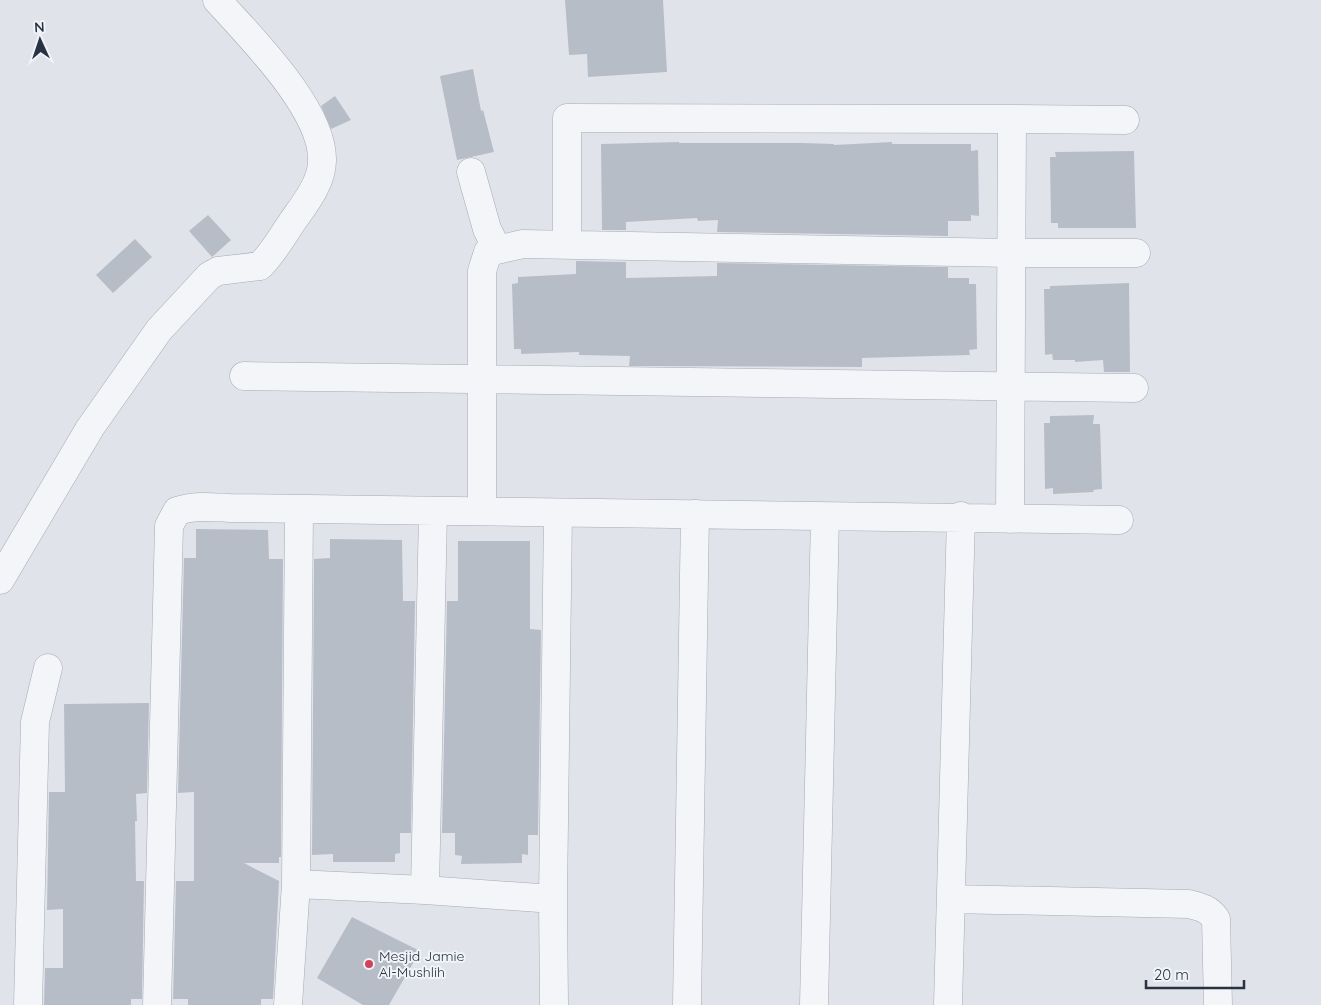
<svg xmlns="http://www.w3.org/2000/svg" width="1321" height="1005" viewBox="0 0 1321 1005" font-family="Quicksand,sans-serif">
<style>
.building{fill:#b7bdc7}
.lines{fill:none;stroke-linecap:round;stroke-linejoin:round}
.minor-casing{stroke:#a5abb4;stroke-width:29}
.minor{stroke:#f3f5f8;stroke-width:28}
.poi-dot{fill:#d24258;stroke:#f0f3f7;stroke-width:2}
.labels{text-anchor:middle;stroke-width:4;stroke-linejoin:round;paint-order:stroke}
.poi-label{font-size:14px;fill:#283242;stroke:#f0f3f7;text-anchor:start}
</style>
<rect width="100%" height="100%" fill="#e0e4ea"/>
<path class="building" d="M565 0H663L667 72 588 77 587 54 569 55Z
M473 69 481 111 483 110 494 152 457 160 440 76Z
M335 96 351 120 331 129 321 106Z
M679 142V143H803L834 144V145L892 142V144H971V151L978 150 979 216 971 215V221H948V236L717 232 718 220 698 221 697 218 626 222V230H602L601 144Z
M1134 151 1136 228H1058V223H1051L1050 157H1056L1055 152Z
M208 215 231 240 212 257 189 231Z
M135 239 152 257 113 293 96 275Z
M576 261 626 262V278L717 276V263L948 267V278H969V284H976L977 349 969 350 970 355 862 358V367L629 366 630 356 579 355V352L521 354V349H514L512 284 518 283V277L576 274Z
M1129 283 1130 372H1104L1103 360 1075 362V360H1053L1052 354 1045 355 1044 289H1050V286Z
M1094 415 1093 424H1100L1102 489 1093 490 1094 492 1053 494V488L1045 489 1044 423H1050V416Z
M196 529 268 530 269 559H283L281 857H279V863H244L279 881 273 999H261V1005H188V999H173L176 881H194V792L178 793 184 558H196Z
M330 539 402 540 403 601H415L411 833H400V853L395 854V862H333V854L312 855 314 559 330 558Z
M458 541H530V629L541 630 538 835H528V855L522 854V863L461 864 462 856 455 855V833H442L447 601H458Z
M149 703 147 793 136 794 137 821H135L136 881H144L142 999H131V1005H44L45 968H63V909L47 910 49 792H65L64 704Z
M352 917 420 951 389 1005H363L317 978Z"/>
<g class="lines">
<defs>
<path id="minor" d="M1012 119 1125 120
M471 172 487 229 495 245 488 252
M567 245V118L1012 119 1010 519
M244 376 1134 388
M482 511V271L488 252 523 244 1012 253H1136
M0 580 90 428 159 330 209 276 218 271 260 266C273 253 282 237 292 222 304 205 322 183 322 161 324 110 250 37 217 0
M296 884 425 890 553 899
M425 890 433 512
M951 899 1189 904C1201 907 1209 909 1216 919L1218 1005
M28 1005 35 722 48 668
M157 1005 169 526 177 511C195 505 211 507 230 508L1119 520
M288 1005 296 884 299 509
M554 1005 553 899 558 513
M687 1005 695 514
M814 1005 825 517
M948 1005 961 516"/>
</defs>
<use href="#minor" class="minor-casing"/>
<use href="#minor" class="minor"/>
</g>
<circle class="poi-dot" cx="369" cy="964" r="5"/>
<g class="labels">
<g class="poi-label">
<text x="379" y="961">Mesjid Jamie<tspan x="379" dy="16">Al-Mushlih</tspan></text>
</g>
</g>
<g transform="translate(40 40) rotate(357)" stroke="#f0f3f7" stroke-width="4" paint-order="stroke">
<path d="M0-4L9 19L0 12L-9 19Z" fill="#283242"/>
<text y="-8" font-size="14" font-weight="bold" text-anchor="middle" fill="#283242">N</text>
</g>
<path d="M1146 980v8h98v-8" fill="none" stroke="#283242" stroke-width="2.5"/>
<text x="1154" y="980" font-size="15" fill="#283242" stroke="#f0f3f7" stroke-width="4" paint-order="stroke">20 m</text>
</svg>
